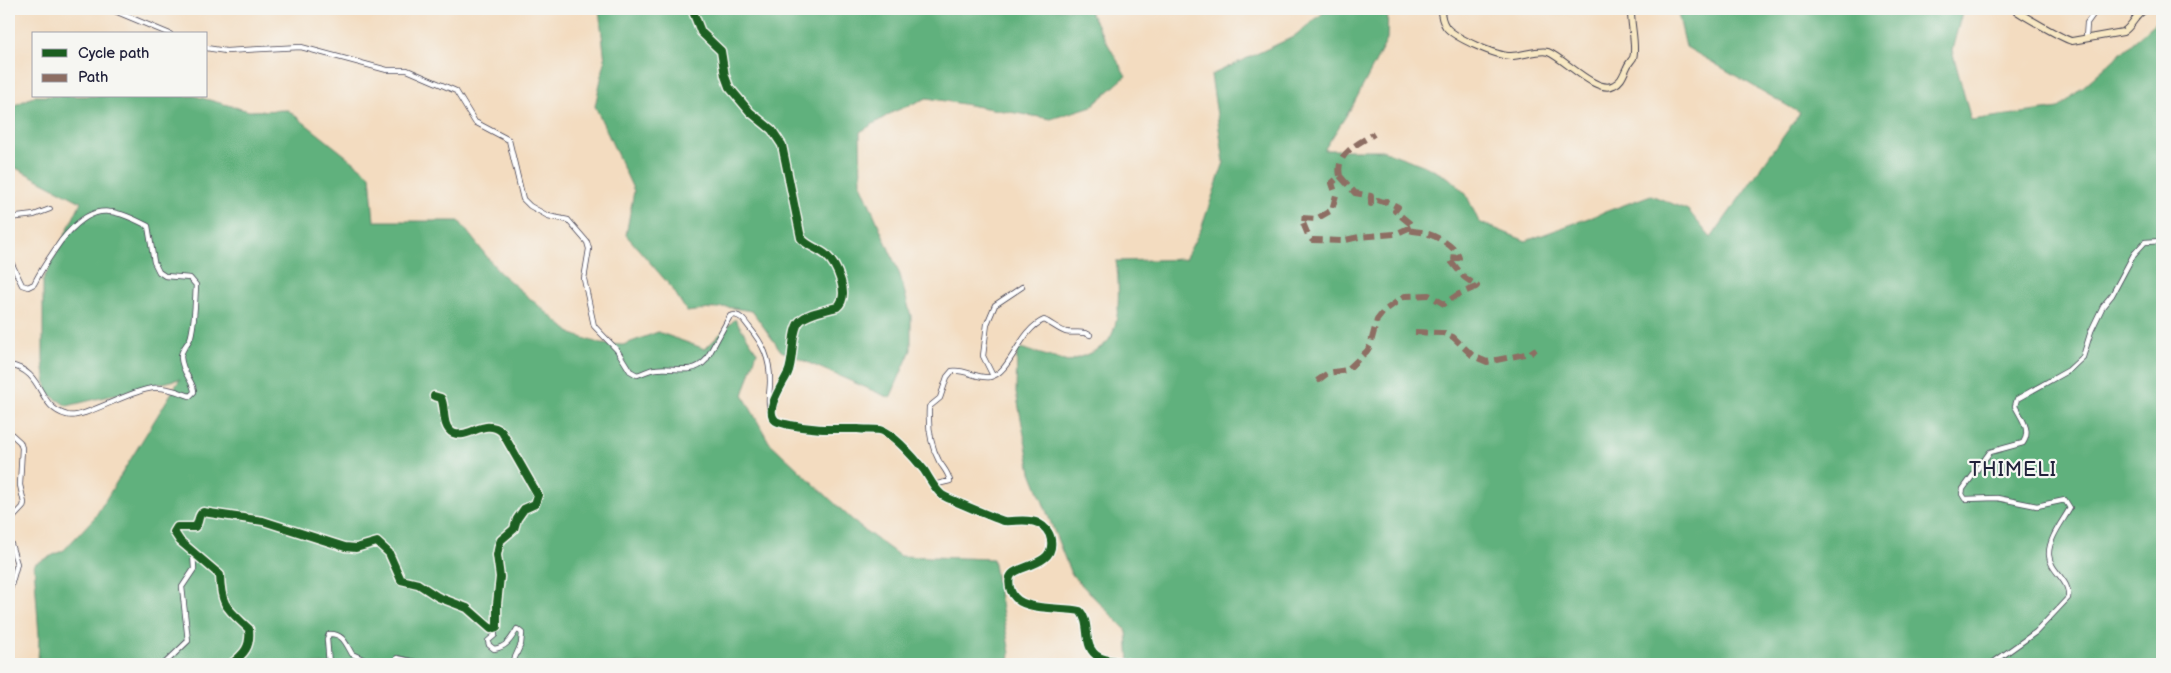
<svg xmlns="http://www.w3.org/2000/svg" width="2171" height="673" viewBox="0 0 2171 673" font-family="'Balsamiq Sans',sans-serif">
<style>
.forest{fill:#61b17d;stroke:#426a5c}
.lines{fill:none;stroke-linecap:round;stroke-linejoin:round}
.street-casing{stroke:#413e4f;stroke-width:6}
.secondary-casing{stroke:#413e4f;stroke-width:8}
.street{stroke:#fff;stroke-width:4.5}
.secondary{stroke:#f8e8c3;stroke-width:6}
.quiet{stroke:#8d6e63;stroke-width:6;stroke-dasharray:12 6;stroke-linecap:butt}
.cycleway-casing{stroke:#f6f6f2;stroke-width:11}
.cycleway{stroke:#1b5e20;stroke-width:8}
.labels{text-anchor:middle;stroke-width:4.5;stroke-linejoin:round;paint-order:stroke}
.quarter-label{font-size:20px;letter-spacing:1px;fill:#22223b;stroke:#f6f6f2}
</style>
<rect width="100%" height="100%" fill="#f6f6f2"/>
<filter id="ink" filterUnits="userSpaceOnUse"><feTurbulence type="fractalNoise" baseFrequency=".02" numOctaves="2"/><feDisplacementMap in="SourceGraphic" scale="10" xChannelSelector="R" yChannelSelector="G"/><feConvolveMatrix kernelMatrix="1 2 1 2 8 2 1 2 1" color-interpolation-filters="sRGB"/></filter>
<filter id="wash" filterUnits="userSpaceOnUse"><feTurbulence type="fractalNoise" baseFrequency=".0096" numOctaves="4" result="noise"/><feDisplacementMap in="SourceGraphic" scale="20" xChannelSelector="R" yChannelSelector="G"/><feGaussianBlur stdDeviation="1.12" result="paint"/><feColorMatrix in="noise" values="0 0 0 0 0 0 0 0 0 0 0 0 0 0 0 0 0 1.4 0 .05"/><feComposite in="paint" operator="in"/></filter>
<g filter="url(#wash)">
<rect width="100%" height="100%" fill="#f3dcc0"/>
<path class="forest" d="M599 9H1088L1126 76 1092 106 1051 119 927 98 893 112 860 132 861 184 900 275 911 316V350L890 398 781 351 752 311 726 307 687 312 672 288 626 235 634 191 595 106 605 61Z
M1328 9H1388L1387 40 1353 105 1324 150H1382L1423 165 1449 178 1466 194 1479 222 1526 241 1651 195 1688 210 1711 238 1800 113 1686 47 1677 9H1963L1952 50 1971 120 2059 108 2162 17V664H1129L1127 631 1071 574 1031 472 1016 392 1017 347 1068 362C1079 357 1097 352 1106 343 1122 328 1119 281 1116 261L1185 259 1201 229 1224 162 1211 75 1293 37Z
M35 96H195L249 111 288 110 370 175 374 221H459L499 272 572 334 601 344 623 345 658 332 705 349 735 319 757 352 743 395 769 442 860 527 900 556 993 559 1010 653 1009 664H38L39 636 34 564 64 550 95 517 180 379 67 406 47 393 43 361V280L81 202 12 166 15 105Z"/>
</g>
<g filter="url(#ink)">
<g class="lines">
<defs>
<path id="street" d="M110 9 170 34
M2086 38 2087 23 2097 9
M206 48 226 51 301 47 387 70H407L456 91 475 122 509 140 523 199 530 206 548 216 568 220 587 242 589 249 584 279 594 326 617 350 630 371 637 375C644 373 650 369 656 369 674 366 692 376 706 360L730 316 735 315C743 317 744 321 749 327 763 344 770 358 770 381 770 392 767 402 770 412
M9 218 34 215 50 209
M9 258 22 285 28 287 34 284C42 268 51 255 61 241 91 204 108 205 148 226L154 262 159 272 165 276 190 278 196 285C195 301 195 320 191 336 189 344 181 348 181 357 182 374 194 381 194 392L190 396C178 392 166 387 153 388 130 390 82 420 67 415 36 407 45 371 9 365
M993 376 983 356 987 324 995 305 1022 287
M9 432 20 442 22 448 20 485 24 503 23 507 9 522
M933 485 950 481C948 472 944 469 939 461 930 445 928 425 929 407L940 398 947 377 952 371C965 369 978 379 990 377 1011 373 1019 330 1044 320 1051 323 1059 330 1066 332 1074 334 1082 330 1090 335
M9 538 17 564 9 593
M494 629 495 635 488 641 489 645 494 649C507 647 511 639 517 629L522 633 521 644 512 664
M1099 657 1101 664
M164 664 188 641 182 587 194 569 193 552
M231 664C244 654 251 647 249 629 227 608 221 607 220 575L180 541 174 532 177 527H195C200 523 197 515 203 512L263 521 345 547 356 548 377 542 389 553 401 580 418 584 438 597 467 608 491 629 497 627V604L500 577 497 555 499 545 501 540 514 529 517 519 524 509 535 504 538 495 502 432C485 417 468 440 453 433 441 427 446 407 441 398L434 396
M329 664 327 639 329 634C343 633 346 644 352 654L373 664
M398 664 397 658 425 664
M1991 664 2036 632 2068 598C2071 580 2050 572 2049 555 2048 539 2063 521 2070 508L2065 500 2037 506 1997 498 1965 499 1962 494 1963 489 1990 452 2023 443C2032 430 2021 418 2015 406L2017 399 2069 370 2083 357 2091 331 2103 306 2112 295 2134 254 2145 242 2162 241"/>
<path id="secondary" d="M692 9 701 32 721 51 725 76 729 87 750 112 772 130 782 145 801 238C808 247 818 248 826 255 837 265 851 296 837 307 827 310 806 313 799 322 791 332 794 360 788 373 783 384 763 411 776 421 779 423 786 424 790 425 813 430 834 429 858 429 865 430 873 429 880 430 893 433 916 460 924 470 930 479 934 488 942 495 946 498 999 520 1004 521 1015 522 1027 518 1038 523 1044 526 1050 532 1051 540 1055 565 1021 565 1012 574 1008 578 1009 586 1011 591 1019 613 1061 606 1080 611 1092 624 1081 647 1099 657 1108 662 1120 660 1130 664
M1441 9C1441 15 1442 21 1446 27 1455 38 1496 56 1511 56 1521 56 1540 49 1548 52 1564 58 1597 95 1614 85 1622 81 1623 75 1627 67 1628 64 1631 61 1633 58 1637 47 1630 22 1631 9
M2014 9C2018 13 2067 41 2072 41L2123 32C2133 26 2135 14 2146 9"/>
</defs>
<use href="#street" class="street-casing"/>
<use href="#secondary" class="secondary-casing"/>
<use href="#street" class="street"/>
<use href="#secondary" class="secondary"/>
<path class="quiet" d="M1340 176 1355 193 1371 196V204L1378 200 1383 202 1387 201 1398 207 1395 211 1413 226 1395 234 1359 237 1341 241 1312 240 1308 235 1301 218 1316 219 1332 210 1336 195 1332 183 1340 176C1335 153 1358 144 1374 134
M1415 332 1443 333 1453 337 1473 356 1487 362 1530 353 1536 349
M1317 381 1328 373 1347 370 1367 351 1370 346 1377 320 1384 311 1405 296 1429 295 1444 304 1457 295 1476 287 1477 286 1464 277 1450 260V257L1459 258C1456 246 1434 234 1421 232 1415 231 1412 232 1406 228"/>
<defs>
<path id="cycleway" d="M692 9 701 32 721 51 725 76 729 87 750 112 772 130 782 145 801 238C808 247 818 248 826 255 837 265 851 296 837 307 827 310 806 313 799 322 791 332 794 360 788 373 783 384 763 411 776 421 779 423 786 424 790 425 813 430 834 429 858 429 865 430 873 429 880 430 893 433 916 460 924 470 930 479 934 488 942 495 946 498 999 520 1004 521 1015 522 1027 518 1038 523 1044 526 1050 532 1051 540 1055 565 1021 565 1012 574 1008 578 1009 586 1011 591 1019 613 1061 606 1080 611 1092 624 1081 647 1099 657 1108 662 1120 660 1130 664
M231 664C244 654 251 647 249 629 227 608 221 607 220 575L180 541 174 532 177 527H195C200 523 197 515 203 512L263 521 345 547 356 548 377 542 389 553 401 580 418 584 438 597 467 608 491 629 497 627V604L500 577 497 555 499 545 501 540 514 529 517 519 524 509 535 504 538 495 502 432C485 417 468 440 453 433 441 427 446 407 441 398L434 396"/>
</defs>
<use href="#cycleway" class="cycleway-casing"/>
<use href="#cycleway" class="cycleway"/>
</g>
</g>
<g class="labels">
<g class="quarter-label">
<text x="2013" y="476">THIMELI</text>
</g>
</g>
<rect width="2171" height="673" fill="none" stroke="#f6f6f2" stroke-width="30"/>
<rect x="32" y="32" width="175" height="65" fill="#f6f6f2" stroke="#a1a1a9"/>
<rect x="42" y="49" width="25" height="8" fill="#1b5e20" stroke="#a1a1a9"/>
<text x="78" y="58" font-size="15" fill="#22223b">Cycle path</text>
<rect x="42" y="74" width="25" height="8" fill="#8d6e63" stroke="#a1a1a9"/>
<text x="78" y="82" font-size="15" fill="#22223b">Path</text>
</svg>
